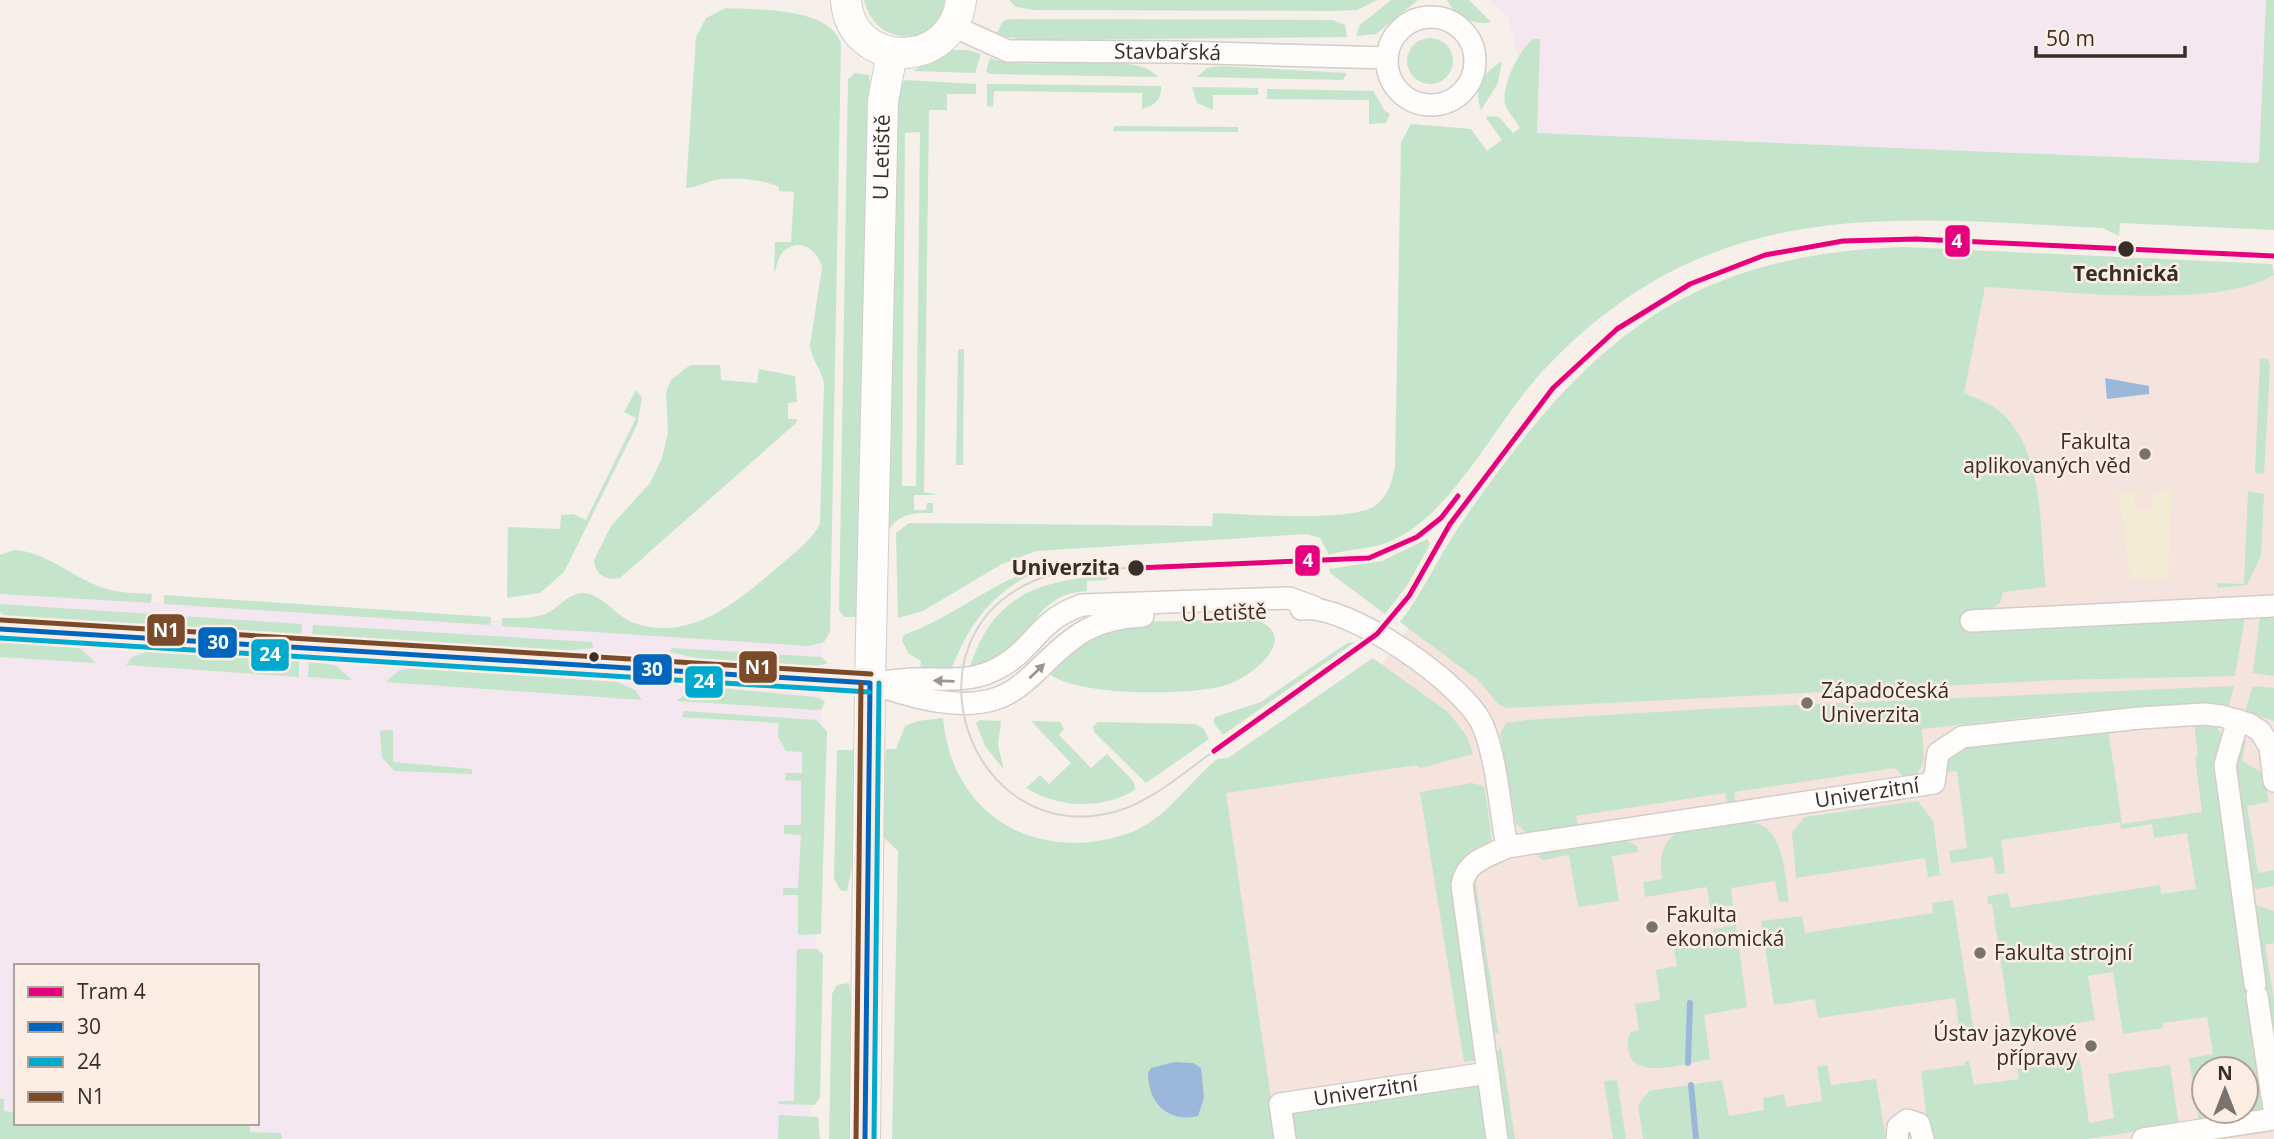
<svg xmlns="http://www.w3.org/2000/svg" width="2274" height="1139" viewBox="0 0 2274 1139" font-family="'Open Sans',sans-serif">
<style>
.industrial{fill:#f4e7ef;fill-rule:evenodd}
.education{fill:#f5e3de;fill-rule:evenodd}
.green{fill:#c4e5cc;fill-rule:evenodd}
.sand{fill:#f3ebd4}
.water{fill:#9bb7d9}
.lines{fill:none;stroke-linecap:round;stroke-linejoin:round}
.stream{stroke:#9bb7d9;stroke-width:6}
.street-casing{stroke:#d4cdc7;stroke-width:24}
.secondary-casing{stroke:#d4cdc7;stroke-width:32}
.street{stroke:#fefdfc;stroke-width:21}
.secondary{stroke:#fefdfc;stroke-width:30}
.tram{stroke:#d6d3d1;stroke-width:2}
.bus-1-casing{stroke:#fceee4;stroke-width:10}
.bus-2-casing{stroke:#fceee4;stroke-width:10}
.bus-3-casing{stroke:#fceee4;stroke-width:10}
.bus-1{stroke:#0065bd;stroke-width:5}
.bus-2{stroke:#00a9ce;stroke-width:5}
.bus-3{stroke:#7a4b2a;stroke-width:5}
.tram-1-casing{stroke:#fceee4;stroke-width:10}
.tram-1{stroke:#e5007d;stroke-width:5}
.oneway{fill:#9a9692}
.stop-dot{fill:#372e28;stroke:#fceee4;stroke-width:2.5}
.poi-dot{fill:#7a726c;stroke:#fceee4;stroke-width:2.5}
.labels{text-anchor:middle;stroke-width:5;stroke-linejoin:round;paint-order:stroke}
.street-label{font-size:21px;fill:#372e28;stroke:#fceee4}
.stop-label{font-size:21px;font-weight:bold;fill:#372e28;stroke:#fceee4}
.poi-label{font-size:21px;fill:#372e28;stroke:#fceee4;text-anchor:start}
.line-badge{stroke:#fceee4;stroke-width:2.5}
.badge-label{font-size:19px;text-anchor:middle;font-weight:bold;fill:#fff}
</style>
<rect width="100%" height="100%" fill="#f6efea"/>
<path class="industrial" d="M1489 0H2266L2259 163 1536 133 1508 16Z
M0 593 823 638 811 1139H0ZM16 966H257V1123H16Z"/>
<path class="education" d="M1973 270 2274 275V1139H892L1087 847 1125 838 1376 673 1453 567ZM2204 1069H2246V1111H2204Z"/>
<path class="green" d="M864 0H945C937 49 875 48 864 0Z
M1009 0H1377L1357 10 1331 11 1033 10 1016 7Z
M1391 0H1418L1376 34 1356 36 1360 25Z
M1447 0H1469L1491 22C1473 26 1455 17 1447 0Z
M2266 0H2274V230L2120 223 2119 236 2103 228C1883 217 1707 194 1541 373 1495 423 1453 514 1391 541 1371 550 1349 548 1329 555L1320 538 1307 534 1036 551 1002 564 923 611 898 618 896 533 909 523 1212 526 1213 513C1246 514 1353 523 1376 505 1389 495 1392 481 1395 467L1401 142 1411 124 1471 129 1487 151 1502 140 1486 118 1489 116 1499 117 1513 133 1520 128C1516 120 1508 113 1505 104 1501 88 1519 48 1534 39H1540L1537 133 2259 163Z
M726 8C758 10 828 7 841 43L830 632 824 642 809 646 502 626V618C516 618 532 619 545 614 558 609 567 594 582 593 602 592 617 619 637 624 694 641 739 600 779 566 794 553 811 541 820 524L824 384C822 369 811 360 810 345L822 268C819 250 798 236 783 252 777 258 777 268 774 273L775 242H791L794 192 779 191V187C762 179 730 176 712 181 702 183 696 188 686 188L696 37 706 18Z
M1010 19 1333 20 1345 25 1347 37 1024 40 996 35 1003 21Z
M1407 61a23 23 0 1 1 46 0a23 23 0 1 1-46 0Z
M945 50H968L981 54 975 73 913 71Z
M990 58C1029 74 1133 47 1158 77L990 74 986 71Z
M1502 61 1498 83 1481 110C1473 87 1482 74 1502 61Z
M1220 66 1347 73 1343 80 1197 77 1207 68Z
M855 73 869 75 871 95 859 617H844L839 610 848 79Z
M905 80 976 84V94H947V110H929L924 492 939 495H914V510H926L927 503H933V513C911 513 901 513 888 531L893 121 899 88ZM920 132 916 486H902L905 133Z
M987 84 1161 86C1162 100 1155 105 1142 109V93L994 91 993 107 987 106Z
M1192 87 1258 88V95H1213V110L1197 103Z
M1267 89 1373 91 1385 111 1390 114 1386 123 1369 124V100L1267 99Z
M1114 126 1238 127V132L1113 131Z
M1905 247 2272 264 2274 275C2212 311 2058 290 1985 287L1964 393C1975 398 1988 402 1998 410 2046 448 2039 533 2046 587L2003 592 2000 603 1990 611 2245 617 2235 676 2058 680 1507 708 1499 705 1478 680 1400 622C1423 593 1437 559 1458 528 1581 349 1678 254 1905 247Z
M958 349H964L963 465H956Z
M2260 358 2268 359 2270 366 2264 474 2255 473Z
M690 365H720L721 380 757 383 759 369 795 376 797 402 788 403V419H797L796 423 620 578C606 581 595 575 594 560L611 526 650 483 662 458 668 433 666 392 671 380Z
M636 390 642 398 637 425 564 572 540 593 507 598 508 527 560 529 561 515 573 514 586 520 636 418 624 412Z
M2248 491 2264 494 2261 556 2247 585 2217 588V583L2244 584Z
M1427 539 1430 544 1408 584 1385 614 1330 573 1329 569 1382 561Z
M14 550C44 551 70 575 98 586 115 593 133 593 152 594L151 603 0 594V555Z
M1040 567 1044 569C994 588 968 624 950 673L920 669 921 661 909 654 902 641 904 635C952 618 991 583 1040 567Z
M1110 576 1106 580 1087 581V591C1036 594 1036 632 1004 655 994 662 980 666 969 671 990 596 1039 579 1110 576Z
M164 595 491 617 490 625 164 604Z
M0 604 302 624 301 637 9 618 0 612Z
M2274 615V676L2253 673 2260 616Z
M1253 619C1303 634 1255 676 1226 685 1189 696 1085 696 1052 676L1050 671 1081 640 1138 622Z
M313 625 592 642 593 648 547 653 312 638Z
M0 642 80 648 96 663 0 657Z
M1355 642 1223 735 1213 722 1215 717 1261 702 1347 643Z
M672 648 821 657 828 663C791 676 707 661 669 652Z
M149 651 299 661V677L126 665 132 657Z
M1373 658 1448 712 1466 735 1473 754 1421 768 1417 765 1226 793 1277 1139H892L898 851 881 835 886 749H896L905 726 918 721 943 718C952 818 1040 866 1132 832 1165 820 1190 781 1217 759L1228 758Z
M309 662 335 665 352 680 308 677Z
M410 668 617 682 635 690 642 700 386 682 398 671Z
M2234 686 2229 705 2203 703 2075 712 1922 729 1924 760 1916 777 1905 779 1895 768 1734 792 1736 807 1728 808 1725 793 1576 816 1578 830 1527 834 1516 823 1500 734 1506 723 1527 720 1705 709Z
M2253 686 2274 688V721L2245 711Z
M708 687 815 697 825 701 822 709 817 710 676 701 694 689Z
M684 711 816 720 827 731 821 934 798 935V895H783V888H798L801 835 784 834V825H801V781L785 780 786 773H802V752L786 751 778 737 779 723 682 717Z
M980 720 1001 721 998 745 1004 770 985 746 976 723Z
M1031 721 1060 722 1064 729 1059 735 1091 768 1107 754 1134 782 1135 790C1102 810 1058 808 1026 788L1040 775 1049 784 1071 763Z
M1098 722 1195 724 1204 729 1209 739 1146 783 1094 732 1093 726Z
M2194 723H2212L2223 735 2268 1111 2199 1122 2189 1058 2213 1054 2207 1017 2162 1023 2163 1028 2123 1034 2113 972 2088 976 2095 1020 2033 1030V1039L2013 1042 1992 904H1988L1987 896 2008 893 2011 908 2160 885 2161 894 2196 889 2187 833 2154 838 2152 824 2121 829 2120 822 2001 840 2005 873 1996 874 1993 857 1951 863 1949 851 1967 848 1957 771 1939 773V767L1956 746 2108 729 2122 824 2202 812 2195 757 2198 756ZM2204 1069H2246V1111H2204Z
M393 730V762L472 769V774L395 771 382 758 380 731Z
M2243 734 2246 741 2242 761 2263 773 2269 802 2247 806 2258 873 2274 870V886L2257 889 2250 887 2230 765Z
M837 750H856L855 853 847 891 840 890 834 879Z
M1472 783 1483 786 1485 790 1492 842 1460 861 1451 886 1477 1060 1464 1062 1420 792Z
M1918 801 1933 821 1940 875 1928 877 1925 858 1796 878 1792 832 1805 817Z
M1747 821C1786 826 1783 870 1789 901L1779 902 1775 881 1731 888 1733 905 1710 908 1707 887 1645 897 1643 882 1662 879C1654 818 1701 828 1747 821Z
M1622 839 1637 846 1638 852 1612 856 1619 901 1578 907 1569 855 1543 860 1537 856 1538 852Z
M1475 878 1498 1030 1499 1034 1492 1032 1471 882Z
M1953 900 1975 1038 1961 1040 1955 998 1818 1018 1815 999 1774 1005 1761 921 1802 916 1805 933 1933 913 1932 903Z
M2256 905 2274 911V943L2265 945 2274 999V1062L2251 911Z
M1736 925 1747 1007 1704 1015 1710 1059C1690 1062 1635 1081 1629 1053 1628 1045 1626 1039 1631 1032L1639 1030 1635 1004 1660 1000 1656 970 1677 966 1674 948 1715 942 1713 929Z
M797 949H817L823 954 820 1098 814 1105 778 1104 779 1101H794Z
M849 983 852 1004 850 1139H829L832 994 837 985Z
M1501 1047 1515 1139H1508L1495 1055Z
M2080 1060 2089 1123 2114 1118 2108 1074 2170 1065 2179 1125 2087 1139H1929L1921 1071 1965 1065V1061H1969L1974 1085 2019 1079 2017 1069Z
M1827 1065 1831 1085 1876 1079 1886 1139H1643L1638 1105 1649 1091 1722 1080 1729 1116 1764 1110 1763 1098 1784 1094 1786 1107 1822 1101 1817 1067Z
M1617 1080 1626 1139H1613L1604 1081Z
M1475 1083 1481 1091 1488 1139H1294L1289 1107Z
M0 1099H4V1111L16 1113V1123H250V1132L281 1133 282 1139H0Z
M779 1115 818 1117 820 1139H778Z"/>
<path class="sand" d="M2135 490 2134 509 2152 510 2154 490 2172 491 2168 579 2130 578 2119 492Z"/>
<path class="water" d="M2105 378 2149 386V394L2107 399Z
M1175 1062 1193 1063 1201 1068 1204 1098 1198 1116C1168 1123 1148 1103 1148 1073L1151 1068Z"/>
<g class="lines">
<path class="stream" d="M1688 1063 1690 1003
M1691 1085 1696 1139"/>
<defs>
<g id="street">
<circle cx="1431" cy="61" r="44"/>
<path id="s1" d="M953 26 1008 51 1177 52 1387 58"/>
<path d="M1301 609C1347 602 1465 684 1483 726 1497 760 1500 810 1507 847 1487 857 1466 861 1462 885L1497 1139"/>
<path d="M1971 621 2274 606"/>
<path d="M0 629 870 683C884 682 899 680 913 679 946 678 972 684 1002 666 1037 645 1038 620 1082 605L1289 598 1314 607"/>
<path d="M882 687C917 698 962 711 998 698 1015 692 1028 679 1041 667 1074 634 1095 618 1143 616"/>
<path d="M2238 720 2225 765 2255 984"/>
<path id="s2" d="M1507 847 1934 783 1938 753 1962 737 2140 718 2204 714 2222 716 2249 724 2260 731 2270 747 2274 781"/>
<path d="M2257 996 2274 1109"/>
<path id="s3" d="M1285 1139 1280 1104 1488 1073"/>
<path d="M1897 1139 1898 1127 1907 1120 1919 1124 1923 1139"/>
<path d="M2143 1139 2274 1119"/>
</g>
<g id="secondary">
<path d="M846 0C850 70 953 71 961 0"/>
<path id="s4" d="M865 1139 870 683 883 101 892 53"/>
</g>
</defs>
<use href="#street" class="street-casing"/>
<use href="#secondary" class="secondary-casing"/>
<use href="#street" class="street"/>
<use href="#secondary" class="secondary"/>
<path class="tram" d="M1136 568C1103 569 1067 567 1036 580 896 638 970 850 1114 812 1151 802 1183 773 1214 751"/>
<defs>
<path id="bus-1" d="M0 629 870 683
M865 1139 870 683"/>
<path id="bus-2" d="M0 638 869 692
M874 1139 879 683"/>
<path id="bus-3" d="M1 620 871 674
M856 1139 861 683"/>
</defs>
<use href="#bus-1" class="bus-1-casing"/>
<use href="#bus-2" class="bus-2-casing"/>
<use href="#bus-3" class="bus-3-casing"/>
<use href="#bus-1" class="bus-1"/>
<use href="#bus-2" class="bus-2"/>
<use href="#bus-3" class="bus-3"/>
<defs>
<path id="tram-1" d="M1136 568 1369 558 1417 537 1441 518 1458 496
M1214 751 1377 634 1409 596 1450 524 1553 388 1617 329 1690 284 1765 255 1843 241 1916 239 2274 256"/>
</defs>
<use href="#tram-1" class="tram-1-casing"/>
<use href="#tram-1" class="tram-1"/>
</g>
<defs><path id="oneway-solid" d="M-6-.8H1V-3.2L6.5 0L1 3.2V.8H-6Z" transform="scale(1.75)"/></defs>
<g class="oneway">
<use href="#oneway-solid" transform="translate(1037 671) rotate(-44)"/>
<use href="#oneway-solid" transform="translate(944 681) rotate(-178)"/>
</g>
<g class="stop-dot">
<circle cx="2126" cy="249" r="9"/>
<circle cx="1136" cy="568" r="9"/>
<circle cx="594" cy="657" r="6"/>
</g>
<g class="poi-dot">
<circle cx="2145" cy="454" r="7"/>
<circle cx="1807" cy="703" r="7"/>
<circle cx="1652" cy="927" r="7"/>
<circle cx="1980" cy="953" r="7"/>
<circle cx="2091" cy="1046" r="7"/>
</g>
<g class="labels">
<g class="street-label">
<text dy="7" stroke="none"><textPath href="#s1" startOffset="220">Stavbařská</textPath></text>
<text dy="7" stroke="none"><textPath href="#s4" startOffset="982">U Letiště</textPath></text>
<text transform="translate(1224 613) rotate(-2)" y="7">U Letiště</text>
<text dy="7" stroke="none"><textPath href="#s2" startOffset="364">Univerzitní</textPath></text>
<text dy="7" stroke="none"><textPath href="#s3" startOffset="122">Univerzitní</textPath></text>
</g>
<g class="stop-label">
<text x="2126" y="281">Technická</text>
<text x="1120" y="575" text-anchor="end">Univerzita</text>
</g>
<g class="poi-label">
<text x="2131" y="449" text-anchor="end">Fakulta<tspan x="2131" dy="24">aplikovaných věd</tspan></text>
<text x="1821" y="698">Západočeská<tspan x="1821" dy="24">Univerzita</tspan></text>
<text x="1666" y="922">Fakulta<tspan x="1666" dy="24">ekonomická</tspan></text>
<text x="1994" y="960">Fakulta strojní</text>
<text x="2077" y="1041" text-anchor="end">Ústav jazykové<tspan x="2077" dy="24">přípravy</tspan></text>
</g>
</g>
<g class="line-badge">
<rect x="1944" y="224" width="27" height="34" rx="7" fill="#e5007d"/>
<rect x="1294" y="544" width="27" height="33" rx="7" fill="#e5007d"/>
<rect x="146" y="613" width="40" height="34" rx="7" fill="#7a4b2a"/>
<rect x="197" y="626" width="41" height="33" rx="7" fill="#0065bd"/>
<rect x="250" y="638" width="40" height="34" rx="7" fill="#00a9ce"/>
<rect x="738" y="650" width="40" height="34" rx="7" fill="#7a4b2a"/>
<rect x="632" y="653" width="41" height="33" rx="7" fill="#0065bd"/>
<rect x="684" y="665" width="40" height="34" rx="7" fill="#00a9ce"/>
</g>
<g class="badge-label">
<text x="1957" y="248">4</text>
<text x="1308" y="567">4</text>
<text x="166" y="637">N1</text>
<text x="218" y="649">30</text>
<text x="270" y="661">24</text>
<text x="758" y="674">N1</text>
<text x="652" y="676">30</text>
<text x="704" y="688">24</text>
</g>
<rect x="14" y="964" width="245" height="161" fill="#fceee4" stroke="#ada199" stroke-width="2"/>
<rect x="28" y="987" width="35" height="10" fill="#e5007d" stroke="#ada199" stroke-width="2"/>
<text x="77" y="999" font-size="21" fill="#372e28">Tram 4</text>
<rect x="28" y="1022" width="35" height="10" fill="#0065bd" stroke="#ada199" stroke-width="2"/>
<text x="77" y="1034" font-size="21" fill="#372e28">30</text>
<rect x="28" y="1057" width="35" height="10" fill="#00a9ce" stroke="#ada199" stroke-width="2"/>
<text x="77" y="1069" font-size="21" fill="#372e28">24</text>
<rect x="28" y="1092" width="35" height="10" fill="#7a4b2a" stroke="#ada199" stroke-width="2"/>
<text x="77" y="1104" font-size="21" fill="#372e28">N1</text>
<g transform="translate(2225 1090)"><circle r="33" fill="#fceee4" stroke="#ada199" stroke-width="2"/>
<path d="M0-5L12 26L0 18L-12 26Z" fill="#7a726c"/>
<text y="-10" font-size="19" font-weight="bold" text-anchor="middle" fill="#372e28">N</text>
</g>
<path d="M2036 46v10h149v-10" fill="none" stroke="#372e28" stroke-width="3.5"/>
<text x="2046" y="46" font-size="21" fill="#372e28" stroke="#fceee4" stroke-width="5" paint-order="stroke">50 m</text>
</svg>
